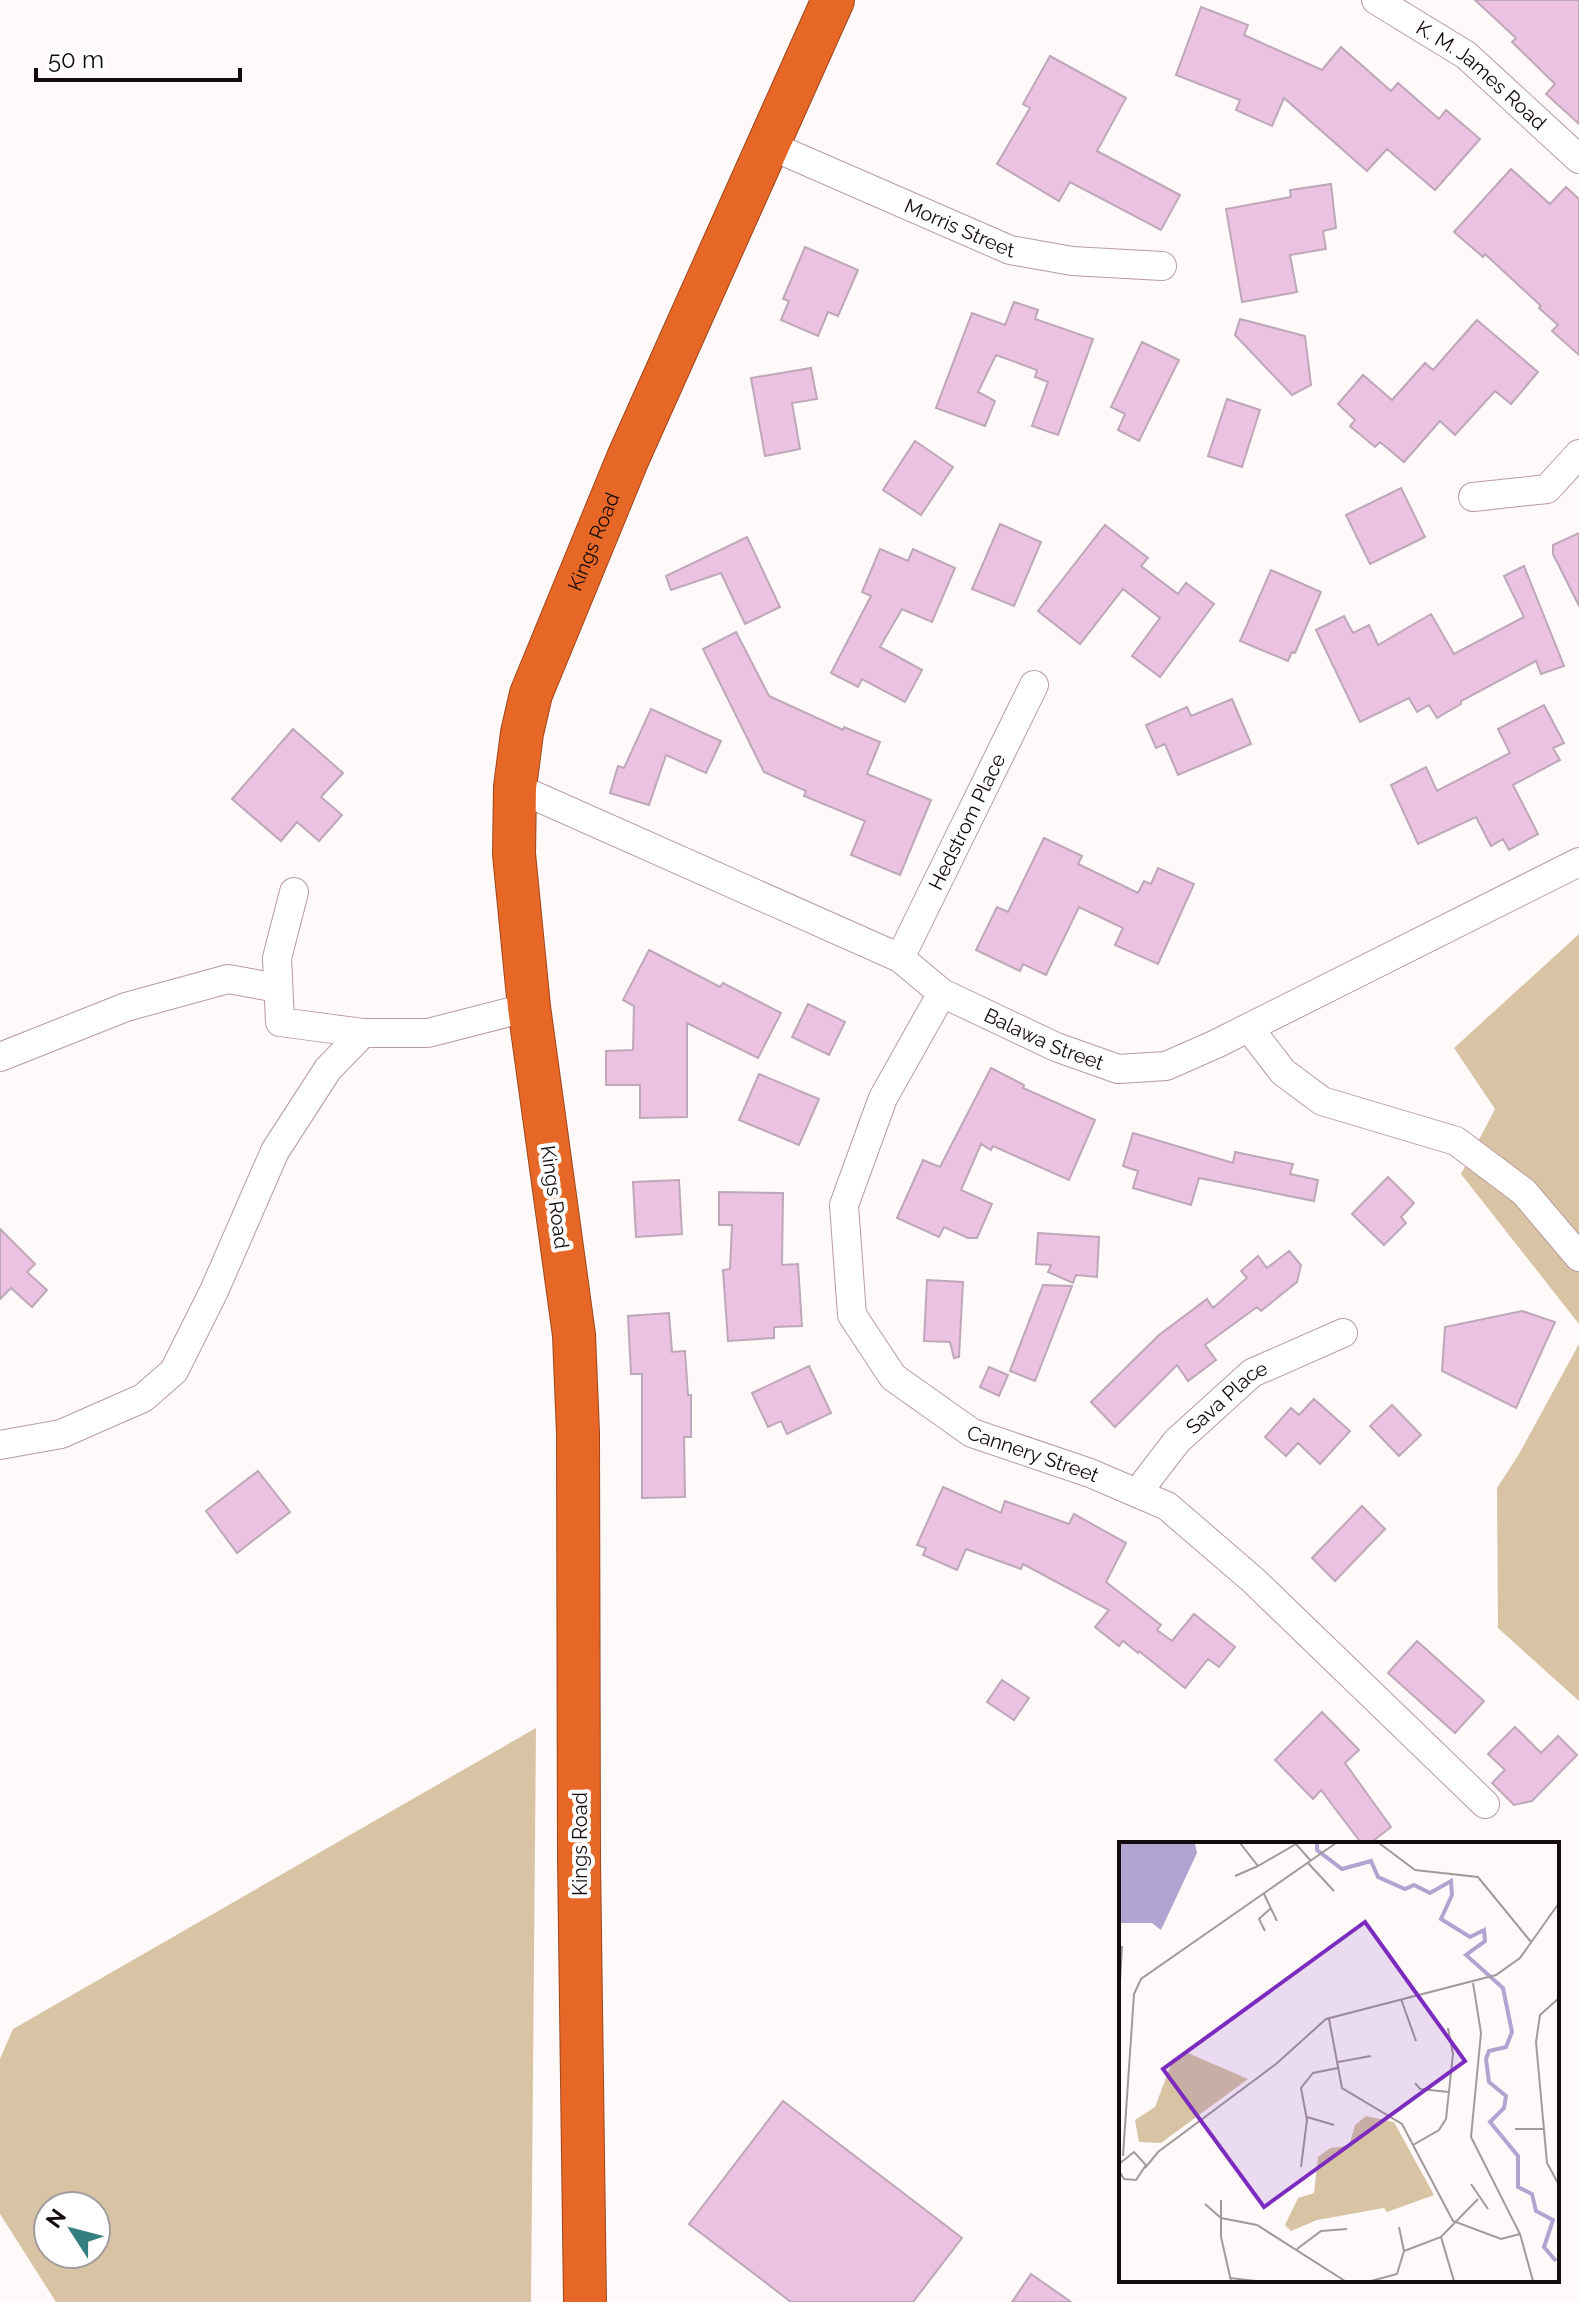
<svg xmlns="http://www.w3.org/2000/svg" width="1579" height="2302" viewBox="0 0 1579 2302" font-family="Raleway,sans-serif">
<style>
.green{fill:#d8c4a4;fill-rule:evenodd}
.building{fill:#ecc2e3;stroke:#bea7b8;stroke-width:2}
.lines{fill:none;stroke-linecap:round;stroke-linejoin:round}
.minor-casing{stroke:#b99c9f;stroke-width:30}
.highway-casing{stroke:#9e471d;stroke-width:44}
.minor{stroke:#fff;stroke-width:28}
.highway{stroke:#e76726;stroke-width:42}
.labels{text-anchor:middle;stroke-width:8;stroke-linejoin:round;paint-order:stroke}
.street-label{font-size:20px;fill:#150b0d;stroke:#fff}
.inset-river{fill:none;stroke:#b2a4d0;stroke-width:4}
.inset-road{fill:none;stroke:#a19a9b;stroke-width:2}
.view{fill:#7b2cbf;fill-opacity:0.15;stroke:#7b2cbf;stroke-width:4}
.inset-edge{fill:none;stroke:#150b0d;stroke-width:4}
</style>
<rect width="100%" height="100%" fill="#fff9f9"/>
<path class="green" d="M1579 934V1324L1461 1174 1495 1109 1454 1048Z
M1579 1344V1701L1498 1628 1497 1488 1519 1454Z
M536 1728 531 2302H56L0 2214V2059L13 2029ZM96 2206V2254H48V2206Z"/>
<path class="building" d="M1475 0H1579V124L1546 94 1555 84 1512 42 1516 38Z
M1201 7 1248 25 1244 35 1322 70 1341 47 1391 91 1398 83 1439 119 1446 110 1480 139 1435 190 1387 149 1367 171 1284 98 1272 126 1236 110 1240 100 1176 75Z
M1050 56 1126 98 1097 151 1180 195 1161 230 1070 182 1059 201 997 164 1030 108 1023 104Z
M1511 169 1550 204 1566 187 1579 199V355L1552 331 1558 325 1539 308 1541 306 1485 254 1483 257 1454 232Z
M1331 184 1336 228 1323 231 1326 249 1290 255 1297 292 1242 302 1226 209 1291 197 1290 190Z
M805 247 858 270 838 316 828 312 818 336 781 320 789 301 783 299Z
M1014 302 1038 310 1035 319 1093 339 1058 435 1032 426 1048 382 1035 377 1037 370 996 355 978 392 995 401 985 426 936 408 972 313 1005 325Z
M1240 319 1305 336 1311 385 1292 395 1235 335Z
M1477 320 1538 372 1511 404 1495 391 1455 435 1440 421 1404 462 1380 442 1375 447 1350 426 1355 420 1338 404 1363 375 1392 400 1425 363 1433 370Z
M1142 342 1179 360 1139 441 1118 430 1125 414 1111 407Z
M811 368 817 399 792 403 800 449 765 456 751 378Z
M1227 399 1260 410 1242 467 1208 456Z
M915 441 953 467 921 515 883 490Z
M1401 488 1425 537 1370 564 1346 515Z
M1000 524 1041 542 1014 606 972 589Z
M1105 525 1148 558 1141 566 1178 594 1186 583 1214 604 1160 677 1132 656 1160 618 1123 589 1080 644 1038 611Z
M1579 533V606L1553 554V545Z
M747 537 780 607 745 624 721 573 671 590 666 576Z
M880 549 908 561 913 549 955 568 932 622 902 609 880 647 922 670 905 702 862 679 858 687 831 673 871 596 862 592Z
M1524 566 1564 666 1541 674 1536 661 1461 701V704L1437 718 1429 705 1417 712 1409 698 1360 722 1316 630 1344 616 1353 633 1369 625 1378 645 1431 614 1454 654 1524 617 1504 576Z
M1271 570 1321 592 1295 653 1292 652 1288 661 1240 641Z
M736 632 769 696 843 730 844 727 880 742 867 774 931 800 900 875 851 855 865 821 804 796 806 791 764 772 703 649Z
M1232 699 1251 744 1178 775 1165 744 1156 748 1146 725 1187 707 1191 716Z
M1544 705 1564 743 1553 748 1560 760 1513 785 1538 834 1509 850 1503 839 1491 846 1476 817 1418 844 1391 785 1426 767 1437 791 1510 753 1498 729Z
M651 709 721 741 706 773 666 755 649 805 610 793 618 766 624 768Z
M293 729 343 773 321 797 342 815 319 841 297 822 281 841 232 799Z
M1044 838 1082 856 1078 864 1138 893 1144 881 1151 884 1158 868 1194 884 1158 964 1115 945 1123 928 1079 907 1046 975 1023 964 1020 971 976 950 997 907 1008 912Z
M649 950 720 987 723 983 781 1013 758 1058 687 1023V1117L640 1118V1085H606V1051L633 1050 634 1006 623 1000Z
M808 1004 845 1022 829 1055 792 1037Z
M991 1068 1024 1085 1023 1088 1095 1120 1069 1180 993 1146 991 1150 981 1144 961 1190 992 1204 977 1238H968L944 1227 939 1237 897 1218 923 1160 940 1167Z
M759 1074 819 1099 799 1145 739 1120Z
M1133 1133 1233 1163 1235 1152 1293 1164 1290 1174 1318 1180 1314 1201 1199 1178 1191 1205 1133 1188 1138 1171 1123 1166Z
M1388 1177 1414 1203 1401 1217 1406 1223 1384 1245 1352 1214Z
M679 1180 682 1234 636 1237 633 1182Z
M719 1192 783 1193 782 1265 798 1264 802 1326 774 1327V1338L728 1341 723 1270 730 1269 732 1225H719Z
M0 1229 35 1264 27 1272 47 1290 32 1307 11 1288 0 1299Z
M1038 1233 1099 1237 1097 1277 1076 1275 1073 1283 1048 1272 1051 1265 1036 1264Z
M1289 1251 1301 1265 1297 1282 1261 1311 1257 1307 1205 1345 1216 1360 1188 1381 1177 1365 1115 1427 1091 1402 1159 1335 1207 1299 1213 1308 1247 1278 1241 1271 1258 1256 1267 1268Z
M927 1280 963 1282 959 1357 954 1358 950 1342 924 1341Z
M1043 1285 1072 1286 1035 1381 1010 1371Z
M1522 1311 1555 1322 1516 1408 1442 1371 1445 1327Z
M669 1313 672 1352 685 1351 688 1395H691V1437H684L685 1497 642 1498V1374H631L628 1316Z
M809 1366 831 1413 787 1434 781 1421 768 1427 752 1393Z
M989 1367 1008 1375 999 1396 980 1387Z
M1314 1399 1350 1431 1320 1464 1298 1443 1286 1456 1265 1437 1291 1408 1299 1415Z
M1392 1405 1421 1435 1399 1456 1370 1426Z
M258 1471 290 1512 237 1553 206 1511Z
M943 1487 1001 1513 1005 1501 1069 1524 1074 1514 1126 1543 1106 1582 1161 1625 1157 1630 1172 1641 1194 1614 1235 1647 1219 1667 1208 1659 1185 1688 1139 1651 1138 1653 1123 1641 1119 1646 1095 1627 1109 1610 1023 1564 1021 1569 966 1549 957 1570 923 1555 926 1548 917 1545Z
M1362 1506 1385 1529 1335 1581 1312 1558Z
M1417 1641 1484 1701 1455 1733 1388 1673Z
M1002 1680 1029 1698 1014 1720 987 1702Z
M1322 1712 1359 1750 1345 1763 1391 1827 1369 1844H1362L1321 1790 1313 1799 1275 1760Z
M1515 1727 1541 1753 1558 1736 1577 1755 1532 1801 1514 1805 1492 1783 1505 1770 1488 1754Z
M783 2101 962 2238 913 2302H791L689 2224Z
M1031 2274 1071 2302H1012Z"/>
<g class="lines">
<defs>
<g id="minor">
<path id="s1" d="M1376 0 1466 55 1579 159"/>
<path id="s2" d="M769 145 1010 250 1072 261 1162 266"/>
<path d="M1473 497 1547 489 1579 454"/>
<path id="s3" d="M515 787 900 958 942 993 1056 1047 1118 1069 1166 1066 1216 1044 1579 862"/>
<path d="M294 892 277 958 280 1022 363 1033"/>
<path id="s4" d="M900 958 1034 685"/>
<path id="s5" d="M942 993 883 1098 844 1205 852 1315 893 1377 972 1433 1090 1473 1167 1506 1253 1580 1485 1804"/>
<path d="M1249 1028 1283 1072 1322 1101 1456 1141 1524 1192 1579 1257"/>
<path d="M0 1057 126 1007 228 979 278 988"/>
<path d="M0 1445 61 1434 143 1398 174 1371 214 1291 275 1151 328 1069 363 1033H428L529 1007"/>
<path id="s6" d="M1137 1493 1177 1441 1252 1373 1343 1333"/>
</g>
<g id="highway">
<path id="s7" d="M585 2302 579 1858 578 1433 574 1335 529 1007 514 854 515 787 522 733 531 694 628 458 833 0"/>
</g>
</defs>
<use href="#minor" class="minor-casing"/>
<use href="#highway" class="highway-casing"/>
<use href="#minor" class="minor"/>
<use href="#highway" class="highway"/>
</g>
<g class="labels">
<g class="street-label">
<text dy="7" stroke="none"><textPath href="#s1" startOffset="130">K. M. James Road</textPath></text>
<text dy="7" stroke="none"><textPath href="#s2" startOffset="208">Morris Street</textPath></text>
<text dy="7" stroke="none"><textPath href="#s7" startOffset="1778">Kings Road</textPath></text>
<text dy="7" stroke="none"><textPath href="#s4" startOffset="152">Hedstrom Place</textPath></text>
<text dy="7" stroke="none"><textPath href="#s3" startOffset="588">Balawa Street</textPath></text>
<text transform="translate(555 1197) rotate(82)" y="7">Kings Road</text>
<text dy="7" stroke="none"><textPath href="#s6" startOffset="132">Sava Place</textPath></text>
<text dy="7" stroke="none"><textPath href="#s5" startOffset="580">Cannery Street</textPath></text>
<text transform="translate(580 1844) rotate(-90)" y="7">Kings Road</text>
</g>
</g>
<g transform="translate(1119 1842)">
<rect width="440" height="440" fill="#fff9f9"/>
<path d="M69 211 129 237 42 301 20 300 16 278 36 265 53 220ZM247 274 275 280 315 353 268 370 265 366 198 378 172 389 166 383 179 356 195 351 199 315 211 306 230 304 236 283Z" fill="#d8c4a4"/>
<path d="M0 1H76L78 11 42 88 33 81H0Z" fill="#b2a4d0"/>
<path class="inset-river" d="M198 1V8L223 27 252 19 259 35 286 47 295 43 311 51 332 39 333 53 322 77 351 95 365 88 366 99 347 113 384 146 393 190 387 205 370 209 367 217 370 240 387 254 385 266 371 280 399 314V345L413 352 417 369 434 378 425 405 437 419"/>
<path class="inset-road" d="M121 1 139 24 177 2 192 19M260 1 296 28 359 35 412 100M189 21 215 49M116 34 139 24M145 52 158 79M146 89 140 77 152 66M354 141 362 191 352 295 401 392 414 439M440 156 421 173 417 200 428 321 440 343M282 157 297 199M0 158 3 104M210 177 223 246 283 282 334 379 382 397 401 392M219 220 252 214M296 241 301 247 330 250M188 275 215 283M396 287H424M294 303 320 288 327 277 334 212 329 186M4 314 15 152 22 137 217 1M0 322 15 310 27 323 17 338 5 337 0 329M182 325 188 278 182 246 194 231 219 226M26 326 39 310 157 222 207 177 377 133 401 116 440 61M352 342 369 367M102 358V395L112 439M86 362 102 376 138 383 226 439M280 385 285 409M322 395 335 439M178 407 202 389 228 387M278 432 285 409 322 395 359 357M111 436 137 439M252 439 278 432"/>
<path class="view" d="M246 80 346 219 145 365 44 227Z"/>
<rect width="440" height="440" class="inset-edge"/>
</g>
<g transform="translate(72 2230) rotate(306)"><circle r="38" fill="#ffffff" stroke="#a19d9e" stroke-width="2"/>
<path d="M0-6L14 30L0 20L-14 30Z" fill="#357e7e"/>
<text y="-12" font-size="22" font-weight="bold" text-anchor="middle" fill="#150b0d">N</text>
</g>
<path d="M36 68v12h204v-12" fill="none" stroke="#150b0d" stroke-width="4"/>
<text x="48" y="68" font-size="24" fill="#150b0d" stroke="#ffffff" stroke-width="6" paint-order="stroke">50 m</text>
</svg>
